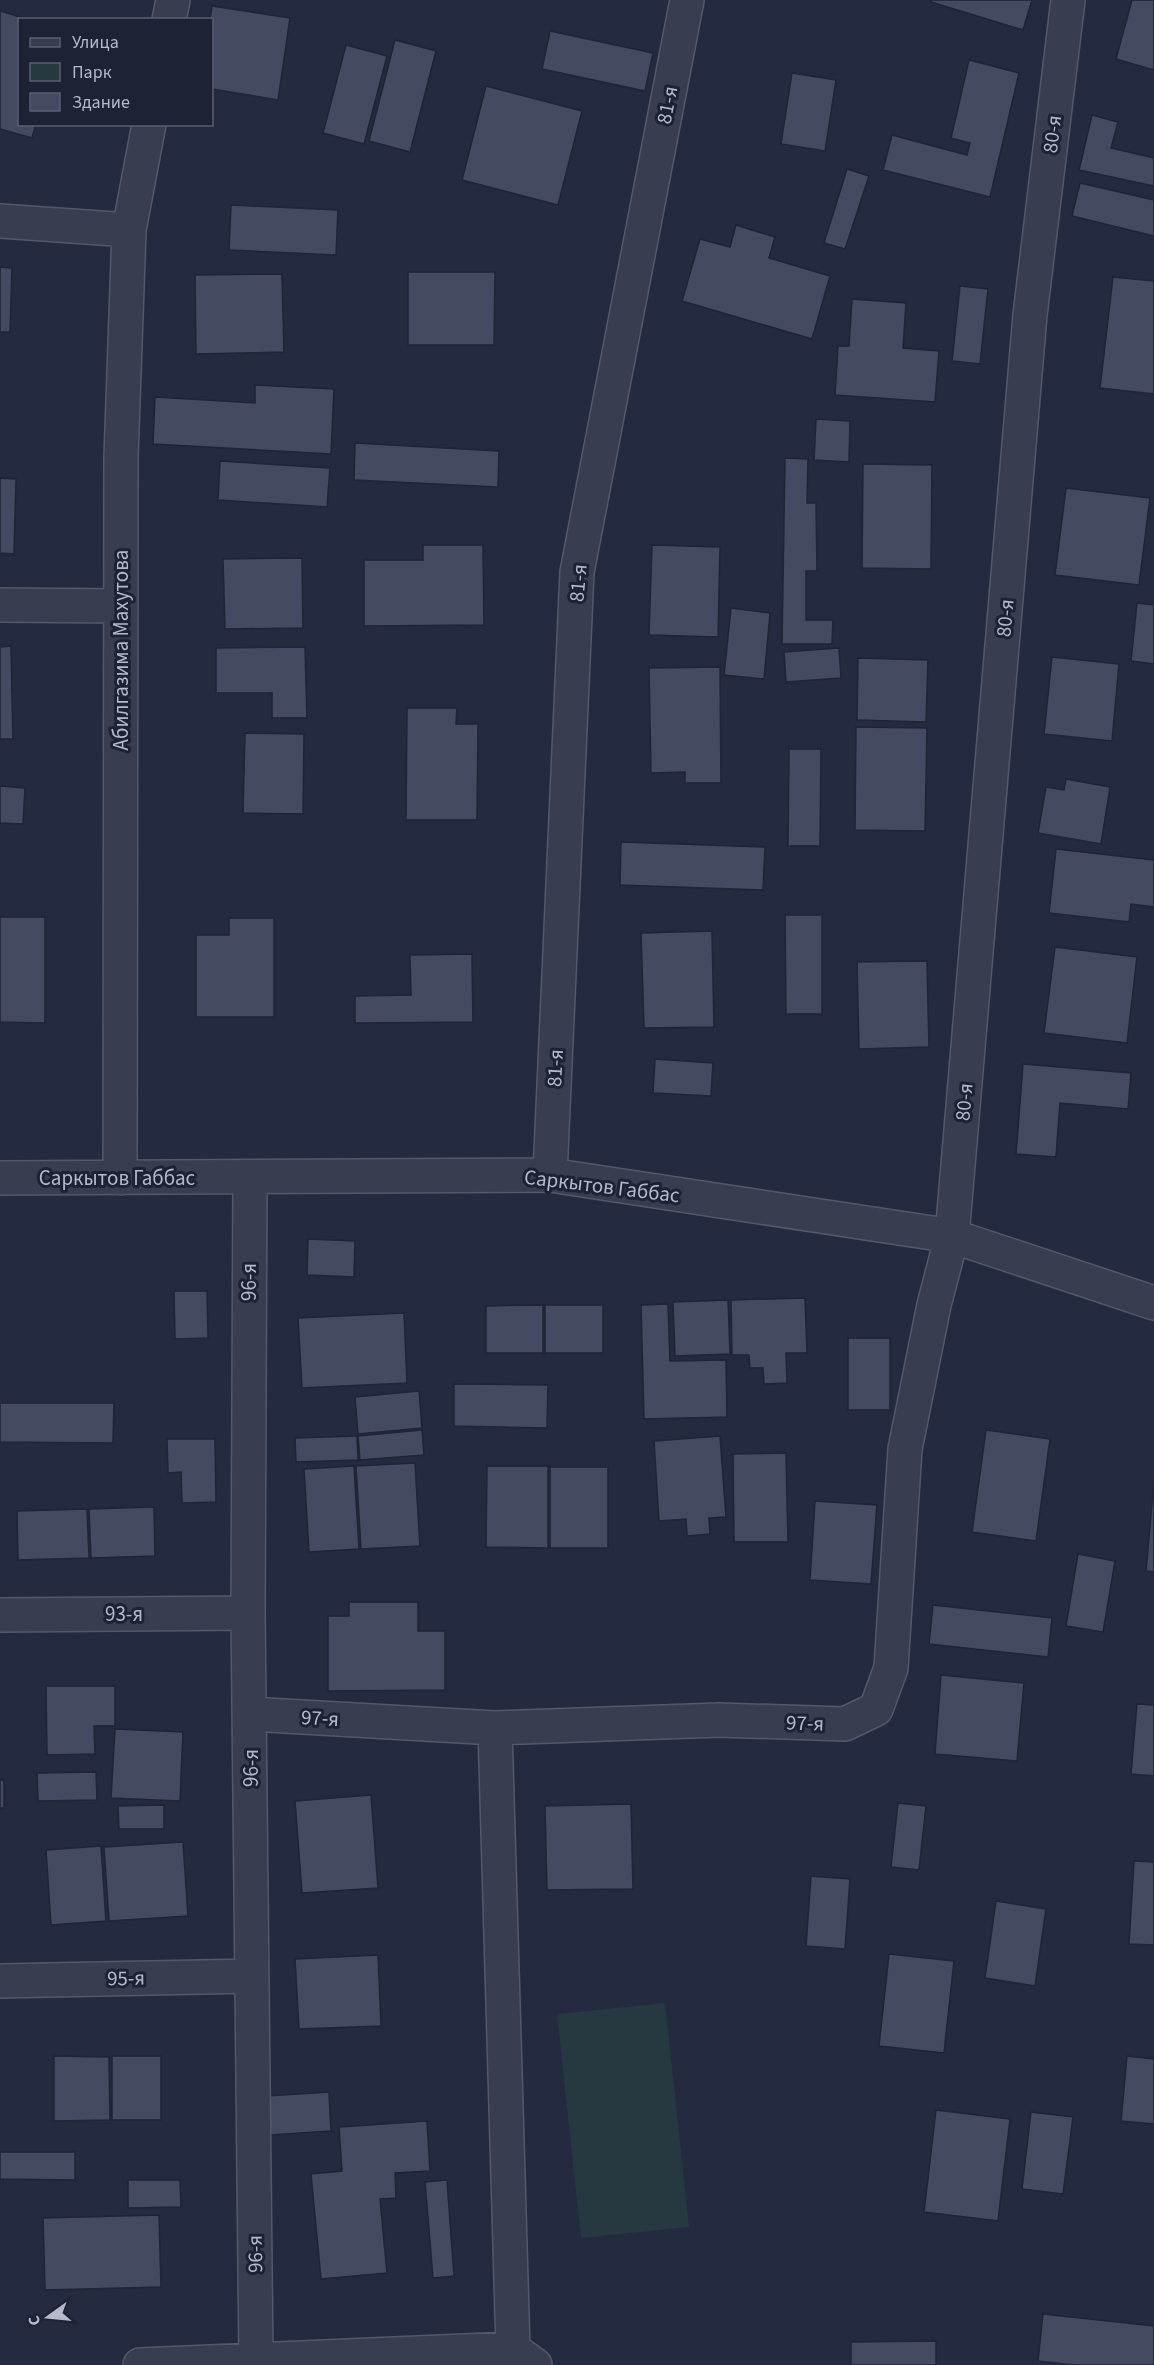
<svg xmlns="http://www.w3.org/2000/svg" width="1154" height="2365" viewBox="0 0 1154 2365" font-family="'Source Sans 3',sans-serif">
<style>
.green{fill:#263941}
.building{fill:#434a62;stroke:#1f2536;stroke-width:1.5}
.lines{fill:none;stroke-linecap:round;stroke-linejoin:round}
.minor-casing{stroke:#53596a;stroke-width:36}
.minor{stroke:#383e4f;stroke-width:33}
.labels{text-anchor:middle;stroke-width:6;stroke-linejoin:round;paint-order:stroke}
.street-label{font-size:21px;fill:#b5b9ca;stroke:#1d2335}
</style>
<rect width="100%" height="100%" fill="#242b40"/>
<path class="green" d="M665 2003 689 2227 581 2238 557 2014Z"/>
<path class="building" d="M931 0H1032L1023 30 931 2Z
M1132 0H1154V70L1116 59Z
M212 6 290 18 278 100 212 89V20H210Z
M0 11 30 20H20V124H36L32 138 0 129Z
M550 31 653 53 645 91 542 69Z
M395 40 436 51 410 152 369 141Z
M346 45 387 56 364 144 323 133Z
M969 60 1019 73 990 197 883 170 892 135 967 155 970 143 951 138Z
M792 73 836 80 825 151 781 144Z
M486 86 582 111 558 205 462 180Z
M1092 115 1118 122 1111 148 1154 158V186L1079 170Z
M847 169 869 176 845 249 824 243Z
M1080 183 1154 200V236L1072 216Z
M231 205 338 210 336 255 229 250Z
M736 225 775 237 769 258 830 276 812 339 682 301 700 239 730 247Z
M0 267 12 268 10 332H0Z
M408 272H495L494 345H408Z
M282 274 284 352 196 354 195 275Z
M1113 277 1154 281V394L1100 388Z
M960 286 988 289 980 364 952 361Z
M852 299 906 303 903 348 939 351 935 402 835 395 838 346H849Z
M255 385 334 389 331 454 153 444 155 397 255 403Z
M816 419 850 421 849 462 814 460Z
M355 443 499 451 498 487 354 480Z
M785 458 808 459 807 503H816L817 571H806V620H833L832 644H782Z
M220 461 330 468 327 507 218 500Z
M863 464 932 465 931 569 862 568Z
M0 478 16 479 14 554 0 553Z
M1066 488 1150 498 1139 585 1055 575Z
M423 545H483L484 625 364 626V560H423Z
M652 545 720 547 718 637 649 635Z
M302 558 303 628 225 629 223 559Z
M1137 603 1154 605V664L1131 661Z
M731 608 770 613 764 679 724 675Z
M11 646 13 739H0V647Z
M305 647 307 718H272V693H216V648Z
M839 648 841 678 786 682 784 652Z
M1052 657 1119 664 1112 741 1044 734Z
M858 658 928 660 926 722 857 720Z
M720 667 721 783H685V772L651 773 649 668Z
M407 708H457L456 724H478L477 820H406Z
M856 727 927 728 925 831 855 830Z
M245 733 304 734 303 814 243 813Z
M789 749H821L820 846H788Z
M1066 779 1110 787 1101 844 1038 833 1046 787 1064 790Z
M0 786 25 788 23 824 0 823Z
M621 842 765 847 763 890 620 885Z
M1056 849 1154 860V907L1131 904 1129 922 1049 913Z
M785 915H822V1014H786Z
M0 917H45V1023L0 1022Z
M229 918H274V1017H196V935H229Z
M712 931 714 1027 644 1028 641 933Z
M1055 947 1137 957 1127 1043 1044 1033Z
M472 954 473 1022 355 1023V996L411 995 410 955Z
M927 961 929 1047 859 1049 857 962Z
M655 1059 713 1063 711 1096 653 1093Z
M1023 1064 1131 1073 1128 1109 1060 1103 1056 1157 1016 1154Z
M308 1239 355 1241 354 1277 307 1275Z
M174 1291H207L208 1338 175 1339Z
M805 1298 807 1353H786L787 1383 764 1384 763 1368H750L749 1355H732L731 1300Z
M728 1300 730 1354 675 1356 673 1302Z
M668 1304 670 1361 726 1360 727 1417 644 1419 641 1305Z
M543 1305V1353H486V1306Z
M545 1305H603V1353H545Z
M404 1313 407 1383 302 1388 298 1318Z
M848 1338H890V1410H848Z
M454 1384 548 1385 547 1428 454 1426Z
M419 1391 422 1428 358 1434 355 1397Z
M0 1403H114L113 1443 0 1442Z
M422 1430 424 1455 360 1460 358 1436Z
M986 1430 1050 1439 1036 1541 972 1532Z
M357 1436 358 1460 296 1462 295 1438Z
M720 1436 726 1517 709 1518 710 1534 687 1536 686 1519 659 1521 654 1441Z
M167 1439H215L216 1502 182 1503 181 1472 168 1473Z
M786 1453 788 1542H734L733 1454Z
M415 1463 420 1546 361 1549 356 1466Z
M354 1466 359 1549 309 1552 304 1469Z
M487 1466H548V1548L486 1547Z
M550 1467H608V1548H550Z
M1154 1481V1572L1146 1571Z
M815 1501 877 1505 871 1584 810 1580Z
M154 1507 155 1556 91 1558 89 1509Z
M87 1509 89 1558 18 1560 17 1511Z
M1078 1554 1115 1561 1103 1632 1066 1626Z
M349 1602H418V1631H445V1690L328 1691V1616H349Z
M933 1605 1052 1618 1048 1657 929 1644Z
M941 1675 1024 1683 1017 1761 935 1754Z
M46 1686H115V1726H94L95 1754 47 1755Z
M1137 1704 1154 1705V1776L1131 1774Z
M115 1729 183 1732 180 1801 111 1798Z
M96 1772 97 1800 38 1801 37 1773Z
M0 1780H4V1808H0Z
M371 1795 378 1888 302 1893 295 1801Z
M898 1803 926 1806 919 1870 891 1867Z
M631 1804 633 1889 547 1890 545 1806Z
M164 1805V1829H119L118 1806Z
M183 1842 188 1916 109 1921 104 1847Z
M101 1846 106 1921 51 1925 46 1850Z
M1134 1861 1154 1862V1945L1129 1944Z
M811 1876 850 1879 845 1949 806 1946Z
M996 1901 1046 1909 1035 1986 985 1978Z
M889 1954 954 1961 944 2053 879 2046Z
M378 1955 381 2026 299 2029 295 1959Z
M54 2056 109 2057 110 2120 54 2121Z
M112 2056H161V2120H112Z
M1127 2056 1154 2059V2124L1121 2121Z
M329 2092 331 2131 269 2135 266 2096Z
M936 2110 1010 2119 998 2221 924 2212Z
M1031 2112 1073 2117 1063 2194 1022 2189Z
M427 2121 430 2171 395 2173 396 2198 380 2199 387 2273 321 2279 311 2174 342 2171 339 2127Z
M0 2152H75V2180L0 2179Z
M128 2180H180L181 2207 128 2208Z
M447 2180 454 2276 433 2278 425 2182Z
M159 2215 161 2287 45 2290 43 2218Z
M1043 2314 1154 2326V2365H1073L1038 2361Z
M936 2341V2365H851V2342Z"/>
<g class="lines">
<defs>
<path id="minor" d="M169 20 173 0
M0 221 129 230
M0 605 121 606
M550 1175 577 572 687 0
M250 1177 248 1613 256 2359
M0 1178 550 1175 952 1236 1154 1303
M120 1178 121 458 129 230 149 124
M0 1615 248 1613
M250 1714 495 1728 719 1720 845 1724 876 1709 891 1668 905 1449 934 1305 952 1236 1030 315 1068 0
M495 1728 513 2349
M0 1981 252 1976
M140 2365 513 2349 535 2365"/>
</defs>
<use href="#minor" class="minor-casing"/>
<use href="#minor" class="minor"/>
</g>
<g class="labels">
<g class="street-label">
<text transform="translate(667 105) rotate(-79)" y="7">81-я</text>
<text transform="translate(1052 134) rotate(-83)" y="7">80-я</text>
<text transform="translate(578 583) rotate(-85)" y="7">81-я</text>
<text transform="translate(1005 618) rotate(-85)" y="7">80-я</text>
<text transform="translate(121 650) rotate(-90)" y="7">Абилгазима Махутова</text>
<text transform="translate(555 1068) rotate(-87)" y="7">81-я</text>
<text transform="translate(964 1102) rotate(-85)" y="7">80-я</text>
<text x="117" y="1185">Саркытов Габбас</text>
<text transform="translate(602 1186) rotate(7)" y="7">Саркытов Габбас</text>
<text transform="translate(249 1282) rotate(-90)" y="7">96-я</text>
<text x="124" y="1621">93-я</text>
<text transform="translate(320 1718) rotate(3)" y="7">97-я</text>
<text transform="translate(805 1723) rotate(2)" y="7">97-я</text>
<text transform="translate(251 1768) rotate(-90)" y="7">96-я</text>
<text transform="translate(126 1978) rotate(-1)" y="7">95-я</text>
<text transform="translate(255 2254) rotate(-91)" y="7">96-я</text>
</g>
</g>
<rect x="18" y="18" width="195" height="108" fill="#1d2335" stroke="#5a5f71" stroke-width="1.5"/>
<rect x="30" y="38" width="30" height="9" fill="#383e4f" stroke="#5a5f71" stroke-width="1.5"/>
<text x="72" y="48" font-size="18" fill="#b5b9ca">Улица</text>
<rect x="30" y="63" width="30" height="18" fill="#263941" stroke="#5a5f71" stroke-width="1.5"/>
<text x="72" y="78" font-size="18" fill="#b5b9ca">Парк</text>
<rect x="30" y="93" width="30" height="18" fill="#434a62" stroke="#5a5f71" stroke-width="1.5"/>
<text x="72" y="108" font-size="18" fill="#b5b9ca">Здание</text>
<g transform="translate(48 2317) rotate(255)" stroke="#1d2335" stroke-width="4.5" paint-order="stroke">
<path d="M0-4.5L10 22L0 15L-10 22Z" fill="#b5b9ca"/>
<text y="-9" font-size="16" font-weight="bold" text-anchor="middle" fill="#b5b9ca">С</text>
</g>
</svg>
